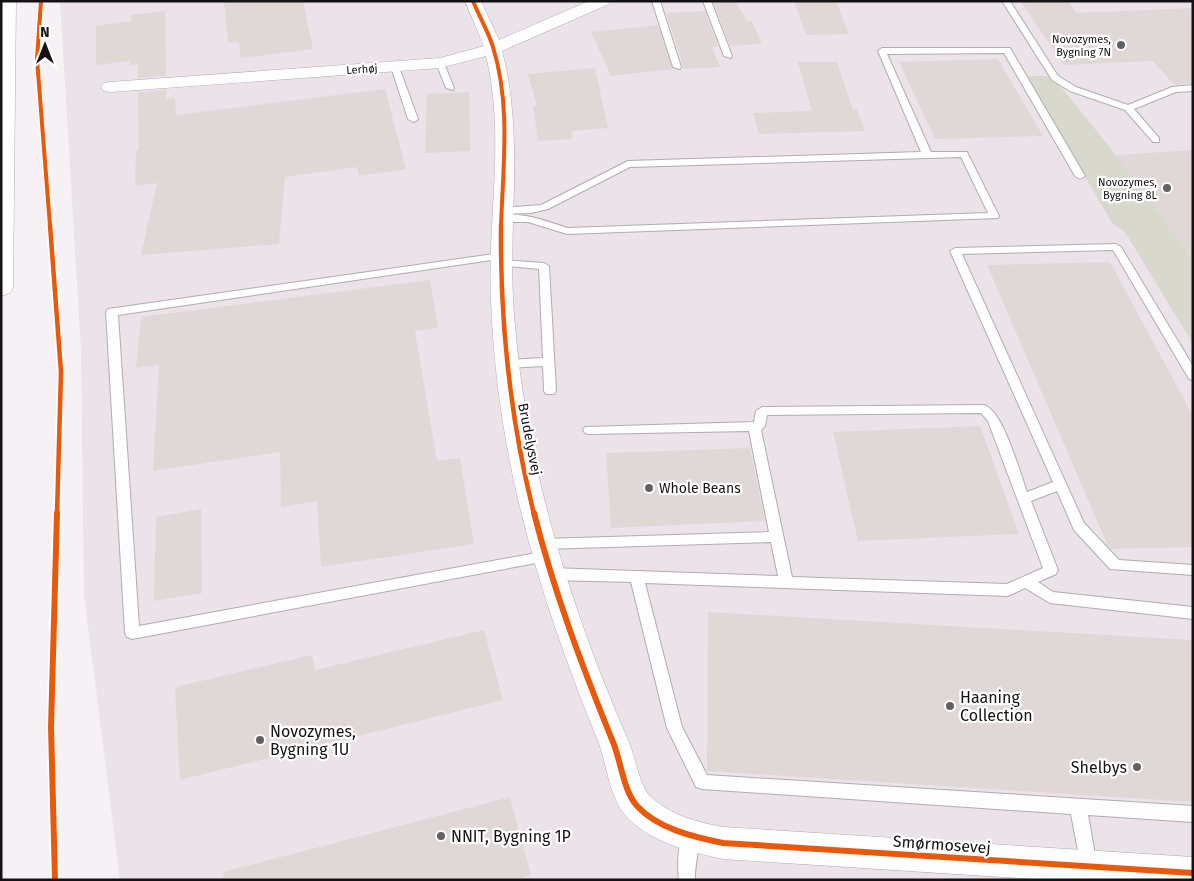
<svg xmlns="http://www.w3.org/2000/svg" width="1194" height="881" viewBox="0 0 1194 881" font-family="'Fira Sans',sans-serif">
<style>
.built{fill:#ebe2ea}
.green{fill:#d8d8cc}
.building{fill:#e0d8d7}
.lines{fill:none;stroke-linecap:round;stroke-linejoin:round}
.service-casing{stroke:#b0acaf;stroke-width:2}
.minor-casing{stroke:#b0acaf;stroke-width:1}
.motorway-casing{stroke:#b0acaf;stroke-width:1}
.service{fill:#fefdfe;fill-rule:evenodd}
.minor{fill:#fefdfe;fill-rule:evenodd}
.motorway{fill:#fefdfe;fill-rule:evenodd}
.cycleway-far2-casing{stroke:#fff;stroke-width:6}
.cycleway-far1-casing{stroke:#fff;stroke-width:8}
.cycleway-casing{stroke:#fff;stroke-width:9}
.cycleway-far2{stroke:#e8590c;stroke-width:4}
.cycleway-far1{stroke:#e8590c;stroke-width:4.5}
.cycleway{stroke:#e8590c;stroke-width:6}
.poi-dot{fill:#646063;stroke:#fff;stroke-width:2}
.labels{text-anchor:middle;stroke-width:4.5;stroke-linejoin:round;paint-order:stroke}
.far-poi-label{font-size:11px;fill:#151215;stroke:#fff;text-anchor:end}
.far-street-label{font-size:11px;fill:#151215;stroke:#fff}
.street-label{font-size:14px;fill:#151215;stroke:#fff}
.poi-label{font-size:14px;fill:#151215;stroke:#fff;text-anchor:start}
.near-poi-label{font-size:16px;fill:#151215;stroke:#fff;text-anchor:start}
.near-street-label{font-size:16px;fill:#151215;stroke:#fff}
</style>
<rect width="100%" height="100%" fill="#f6f1f5"/>
<path class="built" d="M60 1H1193V880H120L84 595 81 350Z"/>
<path class="green" d="M1027 76H1046L1057 82 1116 155 1193 259V344L1125 232 1112 223Z"/>
<path class="building" d="M224 1H303L313 49 241 58 239 42 228 43Z
M713 1H735L747 21H752L762 44 730 46Z
M794 1H836L849 34 806 35Z
M1020 1H1068L1077 13 1193 8V83L1174 85 1153 61 1064 65Z
M165 11 166 76 138 78V64L130 65V61L96 65V26L131 21V15Z
M705 11 718 46 712 47 720 67 684 69 666 13Z
M658 25 673 69 611 76 591 32Z
M998 59 1043 136 935 139 899 62Z
M798 62H837L853 110 857 109 865 131 759 134 753 113 812 111Z
M595 68 608 128 571 131 573 139 538 141 533 106H537L528 74Z
M385 89 406 169 359 176 357 167 285 177 279 244 141 255 157 183 135 186 136 151H139L138 92 166 90V99L175 98 176 115Z
M469 92 470 151 425 153 427 94Z
M1193 150V259L1116 155Z
M1110 262 1193 416V547L1111 549 1107 544 987 265Z
M430 280 438 328 415 331 437 461 460 458 474 544 321 567 317 501 281 507 280 452 153 471 159 365 136 368 141 317Z
M980 426 1019 534 858 541 833 432Z
M750 448 765 521 611 528 606 453Z
M201 509 202 593 154 601 156 517Z
M708 612 1193 640V802L707 771Z
M484 630 503 700 180 780 175 687 312 655 315 670Z
M510 797 531 875 515 880H224L223 872Z"/>
<g class="lines">
<defs>
<path id="service" d="M652 1H660L681 67 680 69 673 67Z
M703 1H711L732 56 731 58 724 56Z
M1002 1H1010L1058 76 1076 87 1128 105 1172 87 1193 85V91L1176 92 1134 109 1159 138V142H1153L1125 110 1070 91 1052 80Z
M882 48H1010L1085 176 1080 179 1075 176 1004 53 887 54 931 152H967L999 216 998 218 567 234 528 222H502L497 219C511 207 552 223 568 228L988 213 961 157 630 167 548 209 531 213 503 214 498 211 503 208 541 205 628 161 921 152 878 51Z
M437 61 444 63 454 88 453 90 446 88 436 63Z
M395 64 399 67 418 119 416 121 413 122 408 119 391 67Z
M1116 244 1121 247 1193 366V380L1189 379 1113 250 962 254 1084 523 1119 560 1193 565V575L1110 569 1074 530 1057 491 1031 501 1058 570 1056 574 1038 582 1053 592 1193 607V619L1050 603 1025 588 1008 596 645 583 682 727 707 775 1193 806V822L1088 815 1097 866 1095 872 1089 874 1083 872 1081 866 1071 814 702 789 696 787 667 728 631 582 551 580 546 578 544 574 546 570 551 568 778 576 771 542 543 549 538 548 536 544 538 540 543 539 769 532 749 431 589 434 585 433 583 430 585 427 754 422 756 411 762 407 984 405C1003 410 1020 473 1027 492L1053 482 950 251 955 248ZM981 413 988 421 1043 568 1007 584 792 577 761 430 765 426 767 415Z
M501 253 506 256 505 258 118 315 139 626 547 551 552 552 554 556 552 560 132 639 127 637 125 633 106 312 108 309Z
M501 260 544 263 549 266 556 391 554 394H546L544 391 543 366 507 368 501 364 507 360 543 358 539 269 497 265 496 263 497 261Z
M690 828 696 830C702 844 694 865 695 880H679C677 865 678 845 684 830Z"/>
<path id="minor" d="M465 1H481L499 40 589 1H611L609 4 502 51C525 137 507 227 514 314 525 464 569 604 628 740 635 755 639 785 650 796 670 815 696 822 723 827L1193 857V880H1047L723 859C691 852 649 842 626 816 609 797 607 764 598 741 539 596 497 459 491 301 487 220 506 136 486 56L440 68 110 92 104 91 101 87 104 83 110 82 440 58 484 46Z"/>
<path id="motorway" d="M1 1H16L13 288 10 293 1 296Z"/>
</defs>
<use href="#service" class="service-casing"/>
<use href="#minor" class="minor-casing"/>
<use href="#motorway" class="motorway-casing"/>
<use href="#service" class="service"/>
<use href="#minor" class="minor"/>
<use href="#motorway" class="motorway"/>
<defs>
<path id="cycleway-far2" d="M41 1 37 59 50 226
M473 1C479 16 488 31 493 47 511 105 503 166 501 226"/>
<path id="cycleway-far1" d="M50 225 61 372 57 514
M501 225C500 322 510 419 534 514"/>
<path id="cycleway" d="M534 513C554 592 582 666 613 742 621 761 623 790 637 806 658 829 694 837 723 843L1193 873
M55 880 51 727 57 513"/>
</defs>
<use href="#cycleway-far2" class="cycleway-far2-casing"/>
<use href="#cycleway-far1" class="cycleway-far1-casing"/>
<use href="#cycleway" class="cycleway-casing"/>
<use href="#cycleway-far2" class="cycleway-far2"/>
<use href="#cycleway-far1" class="cycleway-far1"/>
<use href="#cycleway" class="cycleway"/>
</g>
<g class="poi-dot">
<circle cx="1121" cy="45" r="5"/>
<circle cx="1167" cy="188" r="5"/>
<circle cx="649" cy="488" r="5"/>
<circle cx="950" cy="706" r="5"/>
<circle cx="260" cy="740" r="5"/>
<circle cx="1137" cy="767" r="5"/>
<circle cx="441" cy="836" r="5"/>
</g>
<g class="labels">
<g class="far-poi-label">
<text x="1111" y="43">Novozymes,<tspan x="1111" dy="13">Bygning 7N</tspan></text>
<text x="1157" y="186">Novozymes,<tspan x="1157" dy="13">Bygning 8L</tspan></text>
</g>
<g class="far-street-label">
<text transform="translate(362 69) rotate(-4)" y="4">Lerhøj</text>
</g>
<g class="street-label">
<text transform="translate(530 439) rotate(79)" y="5">Brudelysvej</text>
</g>
<g class="poi-label">
<text x="659" y="493">Whole Beans</text>
</g>
<g class="near-poi-label">
<text x="960" y="703">Haaning<tspan x="960" dy="18">Collection</tspan></text>
<text x="270" y="737">Novozymes,<tspan x="270" dy="18">Bygning 1U</tspan></text>
<text x="1127" y="773" text-anchor="end">Shelbys</text>
<text x="451" y="842">NNIT, Bygning 1P</text>
</g>
<g class="near-street-label">
<text transform="translate(942 844) rotate(4)" y="6">Smørmosevej</text>
</g>
</g>
<rect width="1194" height="881" fill="none" stroke="#151215" stroke-width="5"/>
<g transform="translate(45 45)" stroke="#ffffff" stroke-width="4" paint-order="stroke">
<path d="M0-4L9 19L0 12L-9 19Z" fill="#151215"/>
<text y="-8" font-size="14" font-weight="bold" text-anchor="middle" fill="#151215">N</text>
</g>
</svg>
